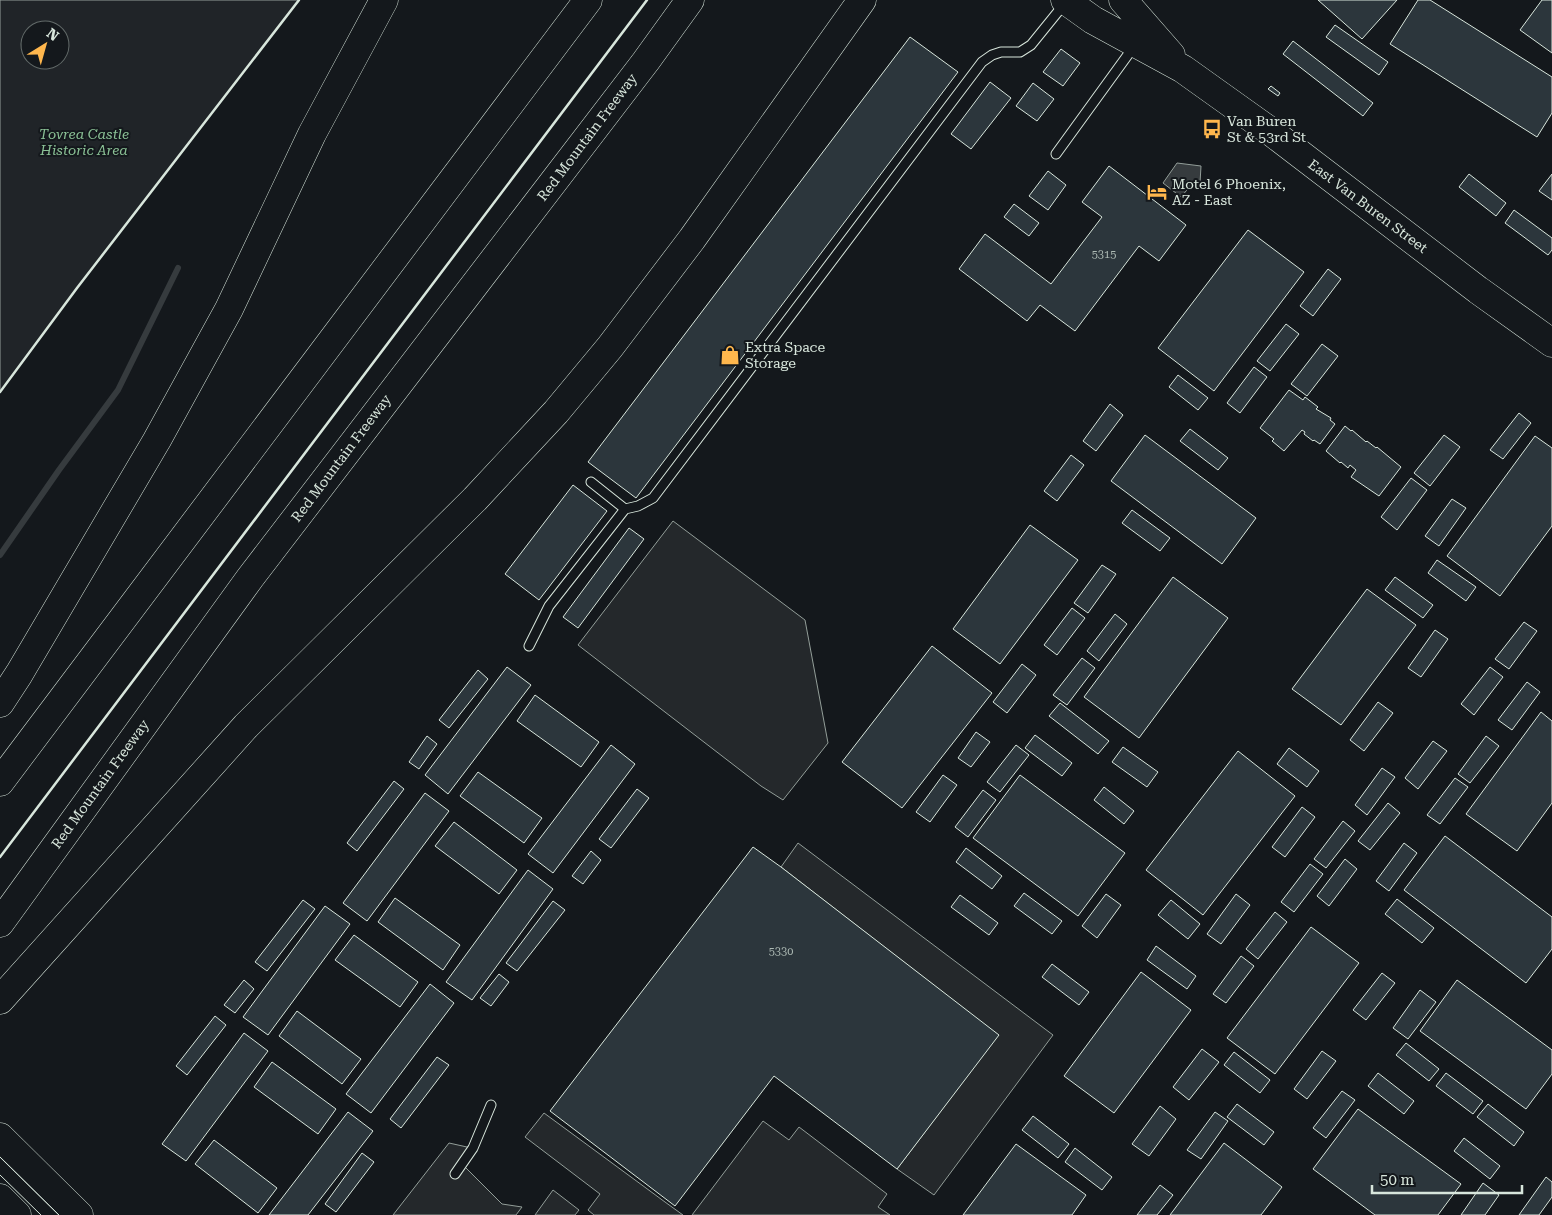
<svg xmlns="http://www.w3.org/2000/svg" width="1552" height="1215" viewBox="0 0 1552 1215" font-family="'Roboto Serif',serif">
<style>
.green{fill:#202428;stroke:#939e99;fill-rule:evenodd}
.parking{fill:#24282b;stroke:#939e99}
.water{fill:#363b3e;stroke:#939e99}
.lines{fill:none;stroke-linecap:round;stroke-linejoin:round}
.stream{stroke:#363b3e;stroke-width:6}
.building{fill:#2c363c;stroke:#d8e6dc}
.lane-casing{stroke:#d8e6dc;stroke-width:11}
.primary-casing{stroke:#d8e6dc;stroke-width:29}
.highway-casing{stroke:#d8e6dc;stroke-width:29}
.lane{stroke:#14181c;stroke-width:9}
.primary{stroke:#14181c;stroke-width:28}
.highway{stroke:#14181c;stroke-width:28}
.tram{stroke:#d8e6dc;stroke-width:1}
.wall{stroke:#d8e6dc;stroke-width:2.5}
.labels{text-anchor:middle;stroke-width:4;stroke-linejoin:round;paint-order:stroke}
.number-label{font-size:11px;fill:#adbab4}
.poi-label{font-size:14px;fill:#d8e6dc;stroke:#14181c;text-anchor:start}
.park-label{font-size:14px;font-style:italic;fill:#8ac095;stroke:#14181c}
.street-label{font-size:14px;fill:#d8e6dc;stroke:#14181c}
</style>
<rect width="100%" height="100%" fill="#14181c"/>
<path class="green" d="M0 0H299L77 288 0 392ZM30 30H60V60H30Z"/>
<path class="parking" d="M673 521 805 620 828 743 783 800 761 786 578 645Z
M798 843 1053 1035 934 1195 897 1169 998 1035 781 867Z
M544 1113 665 1202 683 1215H594L588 1210 600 1194 525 1137Z
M763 1121 789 1140 799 1127 887 1194 878 1207 890 1215H692Z
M449 1143 476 1149 464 1166 502 1204 522 1207 516 1215H393Z
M553 1190 579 1210 575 1215H535Z"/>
<path class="water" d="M1177 163 1201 166 1200 183 1192 184 1181 197 1163 183Z"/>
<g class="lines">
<path class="stream" d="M0 555 59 470 118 390 178 268"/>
</g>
<path class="building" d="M1318 0H1397L1362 39Z
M1418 0H1430L1552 77V113L1537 137 1390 44Z
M1542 0H1552V53L1520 30Z
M1335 25 1388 62 1379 75 1326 37Z
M910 37 958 72 636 498 588 462Z
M1293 41 1373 103 1363 116 1283 54Z
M1061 49 1080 63 1063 86 1043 72Z
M990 82 1011 98 971 149 951 134Z
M1033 83 1054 99 1037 121 1016 106Z
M1271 86 1280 93 1278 96 1268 89Z
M1109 166 1186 225 1159 261 1139 246 1075 331 1040 305 1027 321 959 269 985 234 1051 284 1102 217 1082 202Z
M1048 171 1066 185 1048 210 1029 196Z
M1469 174 1506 203 1496 216 1459 187Z
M1552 174V200L1539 191Z
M1014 204 1039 223 1029 236 1004 217Z
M1514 210 1552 238V250L1548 255 1505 223Z
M1248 230 1304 272 1214 391 1158 348Z
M1328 269 1341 279 1313 316 1300 306Z
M1286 324 1299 334 1270 371 1257 361Z
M1322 344 1338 356 1307 396 1291 384Z
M1254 367 1267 377 1240 413 1227 403Z
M1178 375 1208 398 1198 410 1169 387Z
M1289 390 1303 400 1305 397 1318 407 1316 409 1331 418 1330 420 1335 424 1320 444 1314 440 1313 441 1304 434 1305 432 1302 430 1284 451 1272 441 1274 439 1260 428Z
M1110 404 1123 415 1096 451 1083 441Z
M1519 413 1531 423 1503 459 1490 450Z
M1345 426 1351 431 1352 430 1366 442 1367 441 1376 448 1377 447 1401 467 1379 496 1351 477 1356 470 1350 465 1348 468 1341 462 1340 463 1326 451Z
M1190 429 1228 458 1218 470 1180 441Z
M1145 435 1256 518 1222 564 1111 481Z
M1444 435 1460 447 1430 486 1414 473Z
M1535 436 1552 448V526L1500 596 1447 556Z
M1071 455 1084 465 1057 501 1044 491Z
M1411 478 1427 490 1397 530 1381 517Z
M573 485 607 511 539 600 505 574Z
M1452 499 1466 508 1439 546 1425 536Z
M1132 510 1170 538 1160 551 1122 523Z
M1030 525 1078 560 1000 664 953 629Z
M629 528 644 539 578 628 563 617Z
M1437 560 1476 587 1466 601 1428 573Z
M1102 565 1116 574 1088 613 1074 603Z
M1173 577 1228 618 1139 738 1084 697Z
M1395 577 1433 605 1423 618 1385 590Z
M1367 589 1416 625 1341 725 1292 689Z
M1072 608 1085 618 1057 655 1044 645Z
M1115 614 1127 624 1099 661 1087 651Z
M1524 622 1537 631 1509 669 1495 659Z
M1435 630 1448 639 1421 677 1408 668Z
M932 646 992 693 902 808 842 762Z
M1082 658 1095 668 1067 705 1053 695Z
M1022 664 1036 675 1007 713 993 702Z
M507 667 531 685 448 794 425 775Z
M1490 667 1503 677 1474 715 1461 704Z
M478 670 488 679 449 728 439 720Z
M1527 682 1540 692 1512 730 1498 720Z
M535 695 599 742 581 767 517 721Z
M1378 702 1393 713 1364 751 1350 740Z
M1060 703 1109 741 1098 754 1049 716Z
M1541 712 1552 721V803L1517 851 1466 814Z
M976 732 990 742 971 767 958 758Z
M1035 735 1072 763 1062 776 1025 748Z
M427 736 437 744 419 769 409 762Z
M1486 736 1499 746 1470 783 1458 774Z
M1433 741 1447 751 1418 789 1405 778Z
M611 745 635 764 553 873 528 854Z
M1016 745 1029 755 1000 792 987 782Z
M1123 747 1158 772 1147 787 1112 762Z
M1289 748 1319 771 1307 787 1277 764Z
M1238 751 1295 796 1203 915 1146 870Z
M1382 768 1395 777 1367 815 1355 805Z
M478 772 542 818 524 843 460 796Z
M943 775 957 785 930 822 916 812Z
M1020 775 1125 853 1078 916 973 838Z
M1455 778 1468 787 1440 824 1427 815Z
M394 781 404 789 357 851 347 843Z
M1104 787 1134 811 1124 824 1094 800Z
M637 789 649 798 611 848 599 839Z
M983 790 996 800 968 837 955 827Z
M425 793 449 811 367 921 343 903Z
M1388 803 1400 813 1370 850 1358 841Z
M1302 807 1315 817 1285 857 1272 847Z
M1343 821 1355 831 1326 868 1314 859Z
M454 822 517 870 499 894 435 846Z
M1445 836 1552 917V949L1526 983 1404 890Z
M1404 843 1417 853 1389 891 1376 881Z
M753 847 781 867 999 1035 897 1169 774 1076 675 1206 550 1111Z
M966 848 1002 876 992 889 956 862Z
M591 851 601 860 583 884 572 876Z
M1345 859 1357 869 1329 906 1317 896Z
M1310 864 1323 874 1294 912 1281 902Z
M528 870 553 889 472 1000 446 982Z
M1024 893 1062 921 1052 934 1014 906Z
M1106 894 1121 905 1097 938 1082 926Z
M1236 894 1250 905 1221 944 1207 934Z
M960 895 998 923 989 935 951 907Z
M395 898 460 945 443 970 378 922Z
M1397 899 1434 928 1422 943 1385 914Z
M303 900 315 909 267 971 255 962Z
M1171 900 1200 924 1188 939 1158 915Z
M553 901 565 910 517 971 506 963Z
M325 906 350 924 268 1035 243 1017Z
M1275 912 1287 922 1258 959 1246 949Z
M1311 927 1359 963 1275 1074 1227 1038Z
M354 935 418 982 400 1007 335 960Z
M1156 946 1196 976 1187 989 1147 960Z
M1241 956 1254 966 1226 1003 1213 994Z
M1052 964 1089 992 1079 1005 1042 977Z
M1141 972 1191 1010 1114 1113 1064 1076Z
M1382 973 1395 983 1366 1020 1353 1010Z
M499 974 509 982 491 1006 480 998Z
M244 980 254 989 235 1013 224 1005Z
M1457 980 1552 1050V1074L1526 1109 1420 1031Z
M430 984 454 1003 371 1113 346 1094Z
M1420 990 1436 1002 1408 1039 1393 1028Z
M297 1011 361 1059 342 1084 279 1036Z
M215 1016 226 1025 187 1075 176 1066Z
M244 1033 268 1051 186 1161 162 1144Z
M1406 1043 1439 1069 1429 1081 1396 1055Z
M1202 1049 1219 1062 1189 1100 1173 1087Z
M1322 1051 1336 1061 1307 1099 1294 1089Z
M1234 1052 1270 1080 1260 1093 1224 1065Z
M437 1057 449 1065 401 1128 390 1119Z
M272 1062 336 1109 318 1134 254 1087Z
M1378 1073 1414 1101 1404 1114 1368 1086Z
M1446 1073 1483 1101 1473 1114 1436 1086Z
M1342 1091 1355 1100 1326 1138 1313 1128Z
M1237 1104 1274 1132 1264 1145 1227 1117Z
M1488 1104 1524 1132 1514 1146 1477 1117Z
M1160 1106 1176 1119 1149 1156 1132 1144Z
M1358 1109 1461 1184 1438 1215H1375L1313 1169Z
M348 1112 373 1131 308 1215H269Z
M1215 1112 1228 1121 1201 1159 1187 1150Z
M1033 1116 1069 1144 1058 1158 1022 1130Z
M1464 1138 1500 1166 1490 1179 1454 1151Z
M214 1140 277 1188 258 1213 195 1164Z
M1224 1143 1282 1187 1261 1215H1170Z
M1016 1144 1086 1195 1072 1215H963Z
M1075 1148 1112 1177 1102 1190 1065 1162Z
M362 1153 374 1162 336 1212 325 1204Z
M1546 1177 1552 1182V1197L1539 1215H1519Z
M1483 1183 1499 1195 1485 1215H1461Z
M1160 1185 1173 1195 1157 1215H1137Z"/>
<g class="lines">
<defs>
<path id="lane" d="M1056 154 1135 45
M591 482 625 509
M529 646 549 606 625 509 638 506 653 498 982 62 992 55 1001 52H1020L1031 45 1065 3
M455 1174 473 1148 491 1105"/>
<path id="primary" d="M1065 0 1093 20 1183 69 1232 104 1270 131 1478 290 1552 343
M1123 0 1171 55
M0 1137 79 1215
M0 1198 17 1215"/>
<path id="highway" d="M0 703 19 674 157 440 229 309 312 134 384 0
M0 782 588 0
M0 923 250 578 646 61 690 0
M0 1000 246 726 475 499 556 412 610 347 692 239 862 0"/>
</defs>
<use href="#lane" class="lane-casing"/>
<use href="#primary" class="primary-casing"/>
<use href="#highway" class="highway-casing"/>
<use href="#lane" class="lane"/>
<use href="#primary" class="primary"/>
<use href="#highway" class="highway"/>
<path class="tram" d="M0 1157 59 1215
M0 1175 41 1215"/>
<path class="wall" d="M0 392 77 288 299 0
M0 857 647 0"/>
</g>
<defs>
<symbol id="bus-bare" viewBox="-9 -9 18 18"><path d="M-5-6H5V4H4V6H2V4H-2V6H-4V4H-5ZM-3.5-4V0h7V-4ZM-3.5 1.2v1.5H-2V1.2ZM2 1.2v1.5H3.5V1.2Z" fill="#ffb74d" stroke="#14181c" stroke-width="2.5" paint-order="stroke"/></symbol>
<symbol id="hotel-bare" viewBox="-9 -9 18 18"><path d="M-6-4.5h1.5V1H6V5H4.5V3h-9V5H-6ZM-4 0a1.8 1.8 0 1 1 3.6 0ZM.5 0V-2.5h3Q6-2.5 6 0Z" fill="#ffb74d" stroke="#14181c" stroke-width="2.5" paint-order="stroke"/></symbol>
<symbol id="shop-bare" viewBox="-9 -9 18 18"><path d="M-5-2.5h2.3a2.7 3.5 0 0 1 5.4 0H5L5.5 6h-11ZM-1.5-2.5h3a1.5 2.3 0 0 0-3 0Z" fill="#ffb74d" stroke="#14181c" stroke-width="2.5" paint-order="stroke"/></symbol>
</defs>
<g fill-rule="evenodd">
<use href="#bus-bare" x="1198" y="115" width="28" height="28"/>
<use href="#hotel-bare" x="1143" y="178" width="28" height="28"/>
<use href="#shop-bare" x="716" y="341" width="28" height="28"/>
</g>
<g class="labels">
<g class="number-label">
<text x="1104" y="258">5315</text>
<text x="781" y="955">5330</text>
</g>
<g class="poi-label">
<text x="1227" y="126">Van Buren<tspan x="1227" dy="16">St &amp; 53rd St</tspan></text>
<text x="1172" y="189">Motel 6 Phoenix,<tspan x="1172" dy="16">AZ - East</tspan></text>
<text x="745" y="352">Extra Space<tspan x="745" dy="16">Storage</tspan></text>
</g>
<g class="park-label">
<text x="84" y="139">Tovrea Castle<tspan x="84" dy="16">Historic Area</tspan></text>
</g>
<g class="street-label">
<text transform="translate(587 137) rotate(-53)" y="5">Red Mountain Freeway</text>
<text transform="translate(1368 206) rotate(37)" y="5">East Van Buren Street</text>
<text transform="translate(341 458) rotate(-53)" y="5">Red Mountain Freeway</text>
<text transform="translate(100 784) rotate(-54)" y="5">Red Mountain Freeway</text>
</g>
</g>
<g transform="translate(45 45) rotate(37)"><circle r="24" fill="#14181c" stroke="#626a69"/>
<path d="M0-4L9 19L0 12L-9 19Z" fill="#ffb74d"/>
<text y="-8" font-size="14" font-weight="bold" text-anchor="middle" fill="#d8e6dc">N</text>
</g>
<path d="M1372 1185v8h150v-8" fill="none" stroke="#d8e6dc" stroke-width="2.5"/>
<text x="1380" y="1185" font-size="15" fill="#d8e6dc" stroke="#14181c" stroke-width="4" paint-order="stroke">50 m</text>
</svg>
